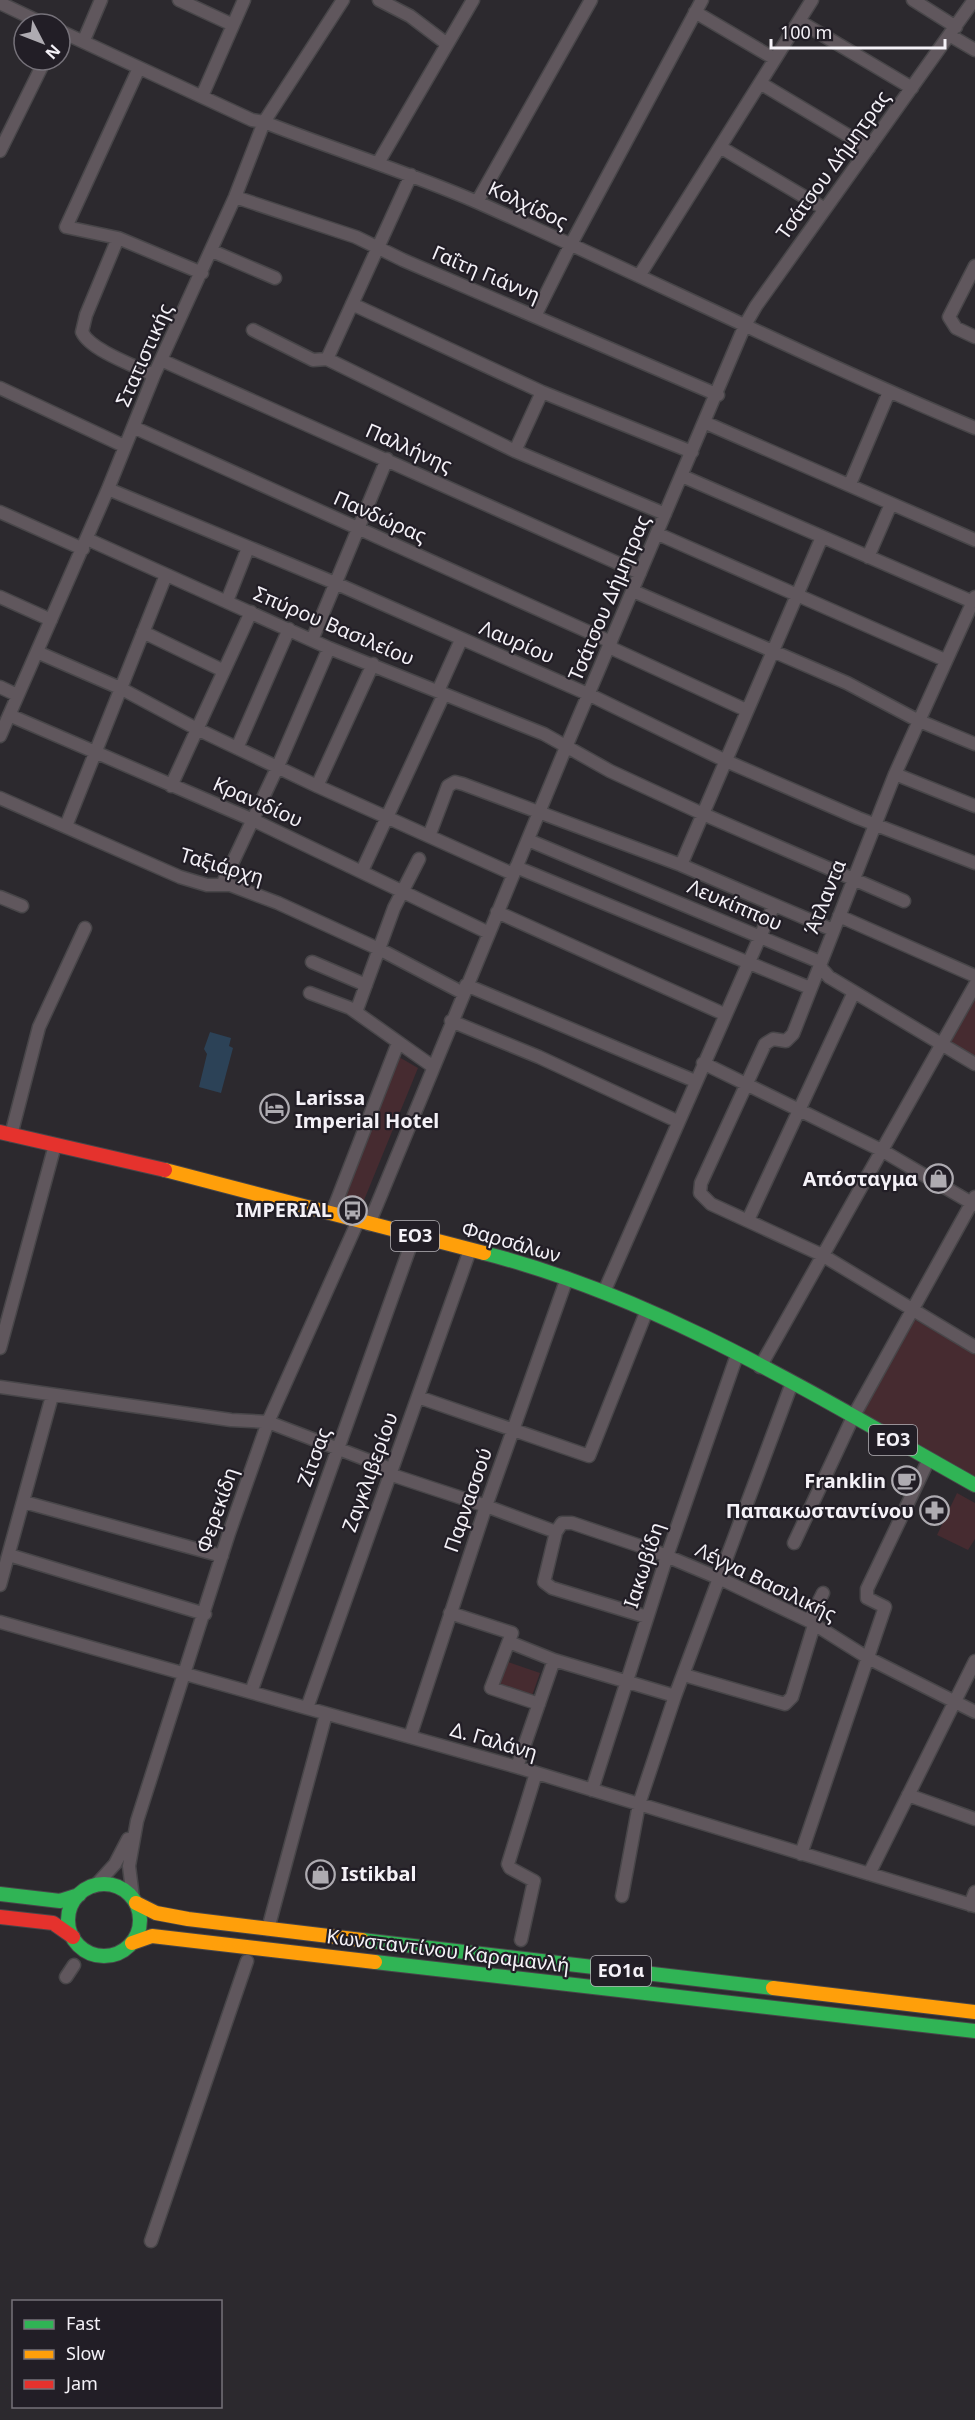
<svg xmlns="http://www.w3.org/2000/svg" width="975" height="2420" viewBox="0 0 975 2420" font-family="'Noto Sans',sans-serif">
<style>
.green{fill:#462b30}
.water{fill:#2c4257}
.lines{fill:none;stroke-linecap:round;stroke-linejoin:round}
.street-casing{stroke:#484649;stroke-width:15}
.fast-casing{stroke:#484649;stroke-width:16}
.slow-casing{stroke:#484649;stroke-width:16}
.jam-casing{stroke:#484649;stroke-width:16}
.street{stroke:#60575d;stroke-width:12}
.fast{stroke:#30b455;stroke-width:14}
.slow{stroke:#ff9f0a;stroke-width:14}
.jam{stroke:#e5322d;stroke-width:14}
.labels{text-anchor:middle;stroke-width:4.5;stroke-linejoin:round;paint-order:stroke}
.shield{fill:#221e26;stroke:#b5b2b8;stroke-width:1.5}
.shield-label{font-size:18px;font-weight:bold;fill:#f4f1f7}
.street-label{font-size:20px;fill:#f4f1f7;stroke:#221e26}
.poi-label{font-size:20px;font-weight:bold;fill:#f4f1f7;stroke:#221e26;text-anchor:end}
</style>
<rect width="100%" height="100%" fill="#2c292e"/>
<path class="green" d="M975 985V1064L941 1044Z
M399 1057 418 1068 360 1210 340 1204Z
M910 1317 975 1354V1477L859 1413Z
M957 1493 975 1503V1539L968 1550 937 1535Z
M502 1660 540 1673 528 1707 490 1694Z"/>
<path class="water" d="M210 1032 231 1038 229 1046 233 1048 221 1093 199 1087 207 1054 204 1049Z"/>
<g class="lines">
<defs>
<path id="street" d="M179 0 233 25
M379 0 410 16 447 44
M913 0 956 27
M0 3 44 24
M695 12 775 59
M799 21 912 88
M60 31 252 120 264 122C335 150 408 172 477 202 644 276 807 358 975 428
M951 36 975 50
M84 40 101 0
M139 68 66 227 118 238 202 273
M760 83 869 148
M202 96 244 0
M720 147 825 209
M0 151 45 60
M378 163 473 0
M235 197 356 237 403 260 718 395
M477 202 591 0
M118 238 86 315 82 332C90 350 135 366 154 375
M212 251 275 278
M975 266 949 317 956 328 975 337
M639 276 812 0
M352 304 542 392 692 452
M535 316 570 246 702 0
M253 330 313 360 327 359 515 451 665 514
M327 359 411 175
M161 360 640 573
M0 388 124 446
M706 423 975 540
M133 427 611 642
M515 451 542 392
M682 476 973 602
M850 484 889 392
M108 489 335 583 590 695 726 761 858 818 975 863
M0 512 83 549
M658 534 945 660
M87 539 329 648 544 734 610 771 703 814 904 901
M868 557 891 504
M633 591 847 683 917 720 975 744
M0 597 51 620
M975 597 895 774 793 1034 786 1041 773 1039 765 1044 701 1183 700 1193 711 1204 822 1255 975 1347
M227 601 248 548
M143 632 224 671
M312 640 387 459
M609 647 746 710
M37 652 120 688 197 729 317 786 513 874
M0 687 17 695
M438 691 461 640
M9 715 253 820 489 933
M0 736 108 489 154 375 235 197 264 122 343 0
M237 748 289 629
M895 774 975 806
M171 786 251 612
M317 786 373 664
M0 798 180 877 207 885H230L278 903 381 950 463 993
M66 826 166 575
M429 836 448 786 455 782 463 784 681 865 833 930
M528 840 820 962 822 969 829 977 975 1064
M681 865 822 537
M516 867 810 988
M362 871 444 694
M222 885 278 766 329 648
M0 897 22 906
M497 912 724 1014
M839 916 975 976
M312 962 366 985
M466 985 695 1081
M310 993 350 1008 432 1066
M356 1012 394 908 419 859
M451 1021 539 1057 677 1121
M703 1063 883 1151 975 1205
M11 1135 39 1027 85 928
M332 1213 398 1043
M748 1220 854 992
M369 1224 566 747 745 325 756 306 974 0
M604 1292 774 905
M0 1348 55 1145
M760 1367 975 985
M0 1387 231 1420 268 1422 391 1469
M418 1397 589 1456 647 1310
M389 1474 486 1506 556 1532
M24 1502 222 1556
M794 1543 853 1417 975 1197
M9 1555 205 1614
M0 1585 52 1396
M450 1613 512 1633 491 1688 539 1704
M647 1617 552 1588 544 1582 556 1532 562 1523H572L652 1550 721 1579 809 1621 868 1658 975 1712
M809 1621 823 1593
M0 1622 517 1767 975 1906
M509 1642 554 1660 675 1696
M684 1675 785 1704 792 1697 814 1625
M251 1692 414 1236
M307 1708 470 1250
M410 1737 486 1506 567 1278
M517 1767 554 1660
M592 1790 667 1556 737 1355
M908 1795 975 1819
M801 1854 885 1607 867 1598V1589L929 1459
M869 1874 975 1661
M95 1886 115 1864 128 1839
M622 1896 639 1804 675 1696 792 1383
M133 1898 129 1866 137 1821 229 1533 268 1422 358 1221
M970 1905 975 1892
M268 1929 326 1714
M521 1940 534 1881 510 1868 508 1864 536 1773
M66 1977 74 1965
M151 2241 247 1961"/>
<path id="fast" d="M484 1253C660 1298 818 1397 975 1485
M68 1920a36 36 0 1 1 72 0a36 36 0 1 1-72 0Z
M0 1894 60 1901 79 1895
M362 1940 773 1988
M375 1962 975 2031"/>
<path id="slow" d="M165 1170 484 1253
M136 1903 156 1913 188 1919 362 1940
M132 1943 152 1936 375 1962
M773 1988 975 2012"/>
<path id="jam" d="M0 1132 165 1170
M0 1917 53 1923 73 1937"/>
</defs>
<use href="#street" class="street-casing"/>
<use href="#fast" class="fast-casing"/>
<use href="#slow" class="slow-casing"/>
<use href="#jam" class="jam-casing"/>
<use href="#street" class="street"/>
<use href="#fast" class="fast"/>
<use href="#slow" class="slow"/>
<use href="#jam" class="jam"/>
</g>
<defs>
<symbol id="hotel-ring" viewBox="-11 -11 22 22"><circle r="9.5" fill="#221e26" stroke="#aeabb1" stroke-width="1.5"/><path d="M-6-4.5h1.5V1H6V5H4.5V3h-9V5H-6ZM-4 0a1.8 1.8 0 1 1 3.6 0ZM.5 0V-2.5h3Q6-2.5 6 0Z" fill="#aeabb1"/></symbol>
<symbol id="shop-ring" viewBox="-11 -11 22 22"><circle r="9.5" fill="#221e26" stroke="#aeabb1" stroke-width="1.5"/><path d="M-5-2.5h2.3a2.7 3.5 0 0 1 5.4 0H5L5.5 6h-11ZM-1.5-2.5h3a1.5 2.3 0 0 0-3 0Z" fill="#aeabb1"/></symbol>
<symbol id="bus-ring" viewBox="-11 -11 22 22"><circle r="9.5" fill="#221e26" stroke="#aeabb1" stroke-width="1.5"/><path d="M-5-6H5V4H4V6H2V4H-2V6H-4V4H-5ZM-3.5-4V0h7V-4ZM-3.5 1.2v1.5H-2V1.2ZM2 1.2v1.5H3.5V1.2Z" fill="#aeabb1"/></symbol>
<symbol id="cafe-ring" viewBox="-11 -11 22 22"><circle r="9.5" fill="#221e26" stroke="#aeabb1" stroke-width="1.5"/><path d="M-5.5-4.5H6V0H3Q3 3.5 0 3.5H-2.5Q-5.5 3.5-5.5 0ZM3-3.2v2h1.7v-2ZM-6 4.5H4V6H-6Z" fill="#aeabb1"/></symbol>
<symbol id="pharmacy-ring" viewBox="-11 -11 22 22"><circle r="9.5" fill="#221e26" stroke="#aeabb1" stroke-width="1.5"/><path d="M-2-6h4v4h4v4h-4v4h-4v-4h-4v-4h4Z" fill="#aeabb1"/></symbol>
</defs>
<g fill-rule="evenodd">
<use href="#hotel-ring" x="258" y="1092" width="33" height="33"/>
<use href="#shop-ring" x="922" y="1162" width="33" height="33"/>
<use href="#bus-ring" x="336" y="1194" width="33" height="33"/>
<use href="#cafe-ring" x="890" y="1464" width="33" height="33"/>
<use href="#pharmacy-ring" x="918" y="1494" width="33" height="33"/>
<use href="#shop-ring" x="304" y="1858" width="33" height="33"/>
</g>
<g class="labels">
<g class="shield">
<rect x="391" y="1221" width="48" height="30" rx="4.5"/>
<rect x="869" y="1425" width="48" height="30" rx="4.5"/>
<rect x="591" y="1956" width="60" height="30" rx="4.5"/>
</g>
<g class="shield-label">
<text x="415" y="1242">ΕΟ3</text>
<text x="893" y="1446">ΕΟ3</text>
<text x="621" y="1977">ΕΟ1α</text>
</g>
<g class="street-label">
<text transform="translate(833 165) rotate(-54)" y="7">Τσάτσου Δήμητρας</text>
<text transform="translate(528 205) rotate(25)" y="7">Κολχίδος</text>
<text transform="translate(486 274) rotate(23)" y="7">Γαΐτη Γιάννη</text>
<text transform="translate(144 355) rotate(-66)" y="7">Στατιστικής</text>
<text transform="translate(409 448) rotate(24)" y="7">Παλλήνης</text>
<text transform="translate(380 517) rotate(24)" y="7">Πανδώρας</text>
<text transform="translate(609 598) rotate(-67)" y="7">Τσάτσου Δήμητρας</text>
<text transform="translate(334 626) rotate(23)" y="7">Σπύρου Βασιλείου</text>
<text transform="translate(517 642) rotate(23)" y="7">Λαυρίου</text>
<text transform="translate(258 802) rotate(24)" y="7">Κρανιδίου</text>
<text transform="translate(222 866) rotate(16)" y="7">Ταξιάρχη</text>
<text transform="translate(825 897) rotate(-68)" y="7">Άτλαντα</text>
<text transform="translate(735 905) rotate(23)" y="7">Λευκίππου</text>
<text transform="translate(511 1242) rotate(16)" y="7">Φαρσάλων</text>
<text transform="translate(314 1457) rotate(-70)" y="7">Ζίτσας</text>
<text transform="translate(370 1472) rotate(-70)" y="7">Ζαγκλιβερίου</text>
<text transform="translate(468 1500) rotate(-71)" y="7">Παρνασσού</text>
<text transform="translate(217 1510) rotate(-71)" y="7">Φερεκίδη</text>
<text transform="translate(644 1565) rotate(-72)" y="7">Ιακωβίδη</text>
<text transform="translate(766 1582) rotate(26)" y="7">Λέγγα Βασιλικής</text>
<text transform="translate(494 1741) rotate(16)" y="7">Δ. Γαλάνη</text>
<text transform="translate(448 1951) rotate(7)" y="7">Κωνσταντίνου Καραμανλή</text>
</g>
<g class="poi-label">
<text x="295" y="1105" text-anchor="start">Larissa<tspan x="295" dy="23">Imperial Hotel</tspan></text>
<text x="918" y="1186">Απόσταγμα</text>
<text x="332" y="1217">IMPERIAL</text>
<text x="886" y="1488">Franklin</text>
<text x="914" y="1518">Παπακωσταντίνου</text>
<text x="341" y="1881" text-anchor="start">Istikbal</text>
</g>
</g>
<rect x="12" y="2300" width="210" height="108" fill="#221e26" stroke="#76727a" stroke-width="1.5"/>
<rect x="24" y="2320" width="30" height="9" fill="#30b455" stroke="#76727a" stroke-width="1.5"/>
<text x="66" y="2330" font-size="18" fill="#f4f1f7">Fast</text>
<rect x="24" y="2350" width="30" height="9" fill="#ff9f0a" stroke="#76727a" stroke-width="1.5"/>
<text x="66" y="2360" font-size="18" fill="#f4f1f7">Slow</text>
<rect x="24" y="2380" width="30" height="9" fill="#e5322d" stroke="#76727a" stroke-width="1.5"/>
<text x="66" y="2390" font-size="18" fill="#f4f1f7">Jam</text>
<g transform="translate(42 42) rotate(132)"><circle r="28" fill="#221e26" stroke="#76727a" stroke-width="1.5"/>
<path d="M0-4.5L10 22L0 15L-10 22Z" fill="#aeabb1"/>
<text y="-9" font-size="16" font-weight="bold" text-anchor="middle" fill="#f4f1f7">N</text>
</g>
<path d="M771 39v9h174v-9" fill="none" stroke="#f4f1f7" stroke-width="3"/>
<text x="780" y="39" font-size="18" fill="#f4f1f7" stroke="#221e26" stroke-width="4.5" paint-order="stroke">100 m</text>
</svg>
